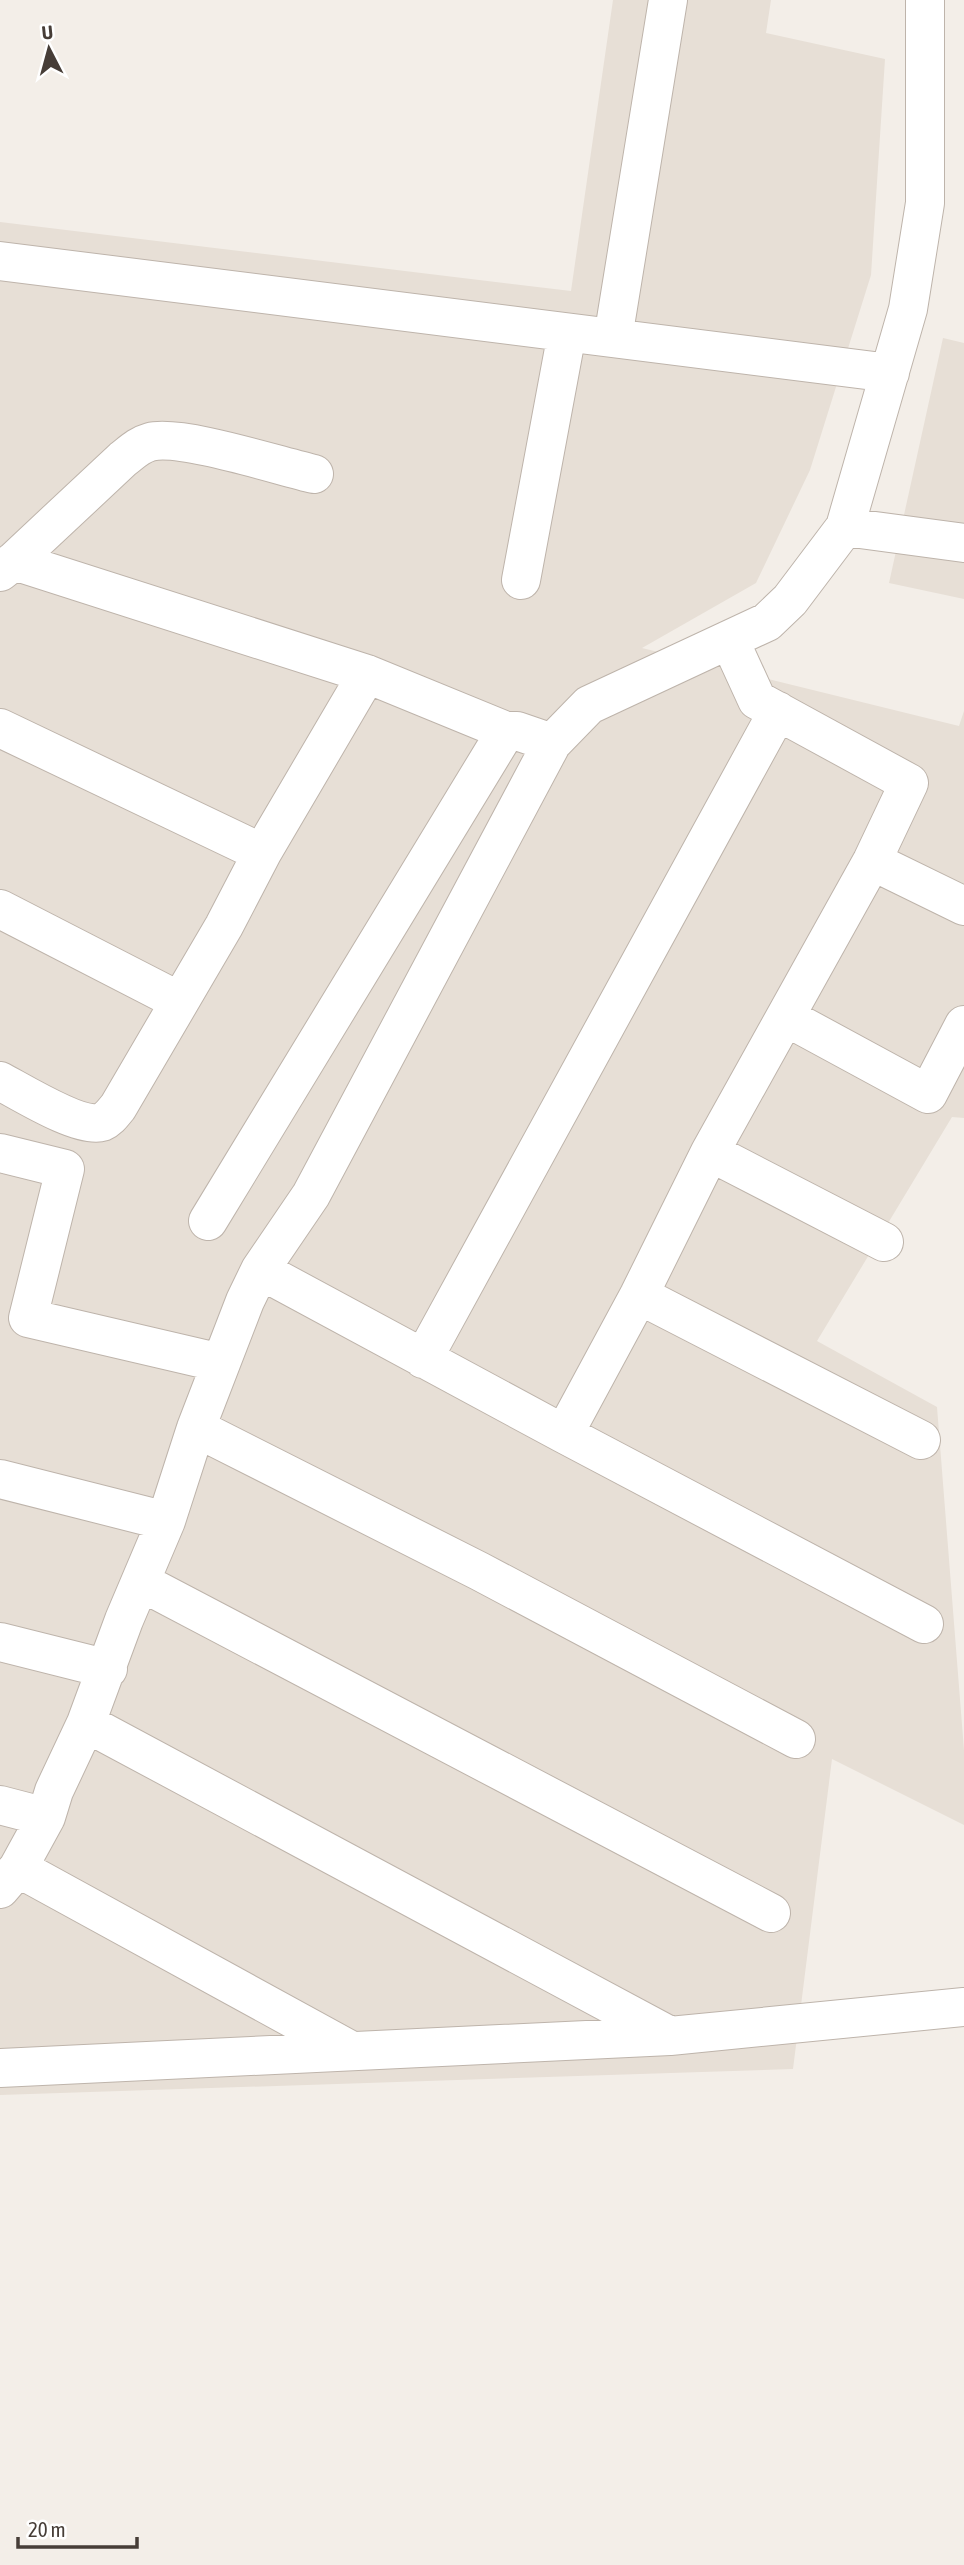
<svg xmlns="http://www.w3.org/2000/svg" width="964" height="2565" viewBox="0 0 964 2565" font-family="'Asap Condensed',sans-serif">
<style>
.residential{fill:#e7dfd6}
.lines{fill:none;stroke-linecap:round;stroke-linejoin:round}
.minor-casing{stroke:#beb4ab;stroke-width:40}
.minor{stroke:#fff;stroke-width:38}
</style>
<rect width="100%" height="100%" fill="#f3eee8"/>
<path class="residential" d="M613 0H771L766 33 885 59 871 275 810 470 756 583 642 648 959 726 964 711V1118L952 1117 817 1341 937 1407 964 1750V1825L832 1759 793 2069 0 2095V222L571 291Z
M943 338 964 343V599L889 583Z"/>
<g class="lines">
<defs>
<path id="minor" d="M0 261 890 373
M613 338 668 0
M845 527 964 543
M14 561 123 459C132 452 139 445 150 442 181 434 279 466 314 474
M0 572 14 561 367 674 506 731H517L552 743
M521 580 567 333
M0 728 262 853
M872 861 964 906
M0 909 179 1001
M786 1017 928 1094 964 1025
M0 1081C21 1092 80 1129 102 1122 109 1119 113 1113 118 1107L224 926 262 853 367 674
M710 1152 884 1242
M0 1153 65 1169 28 1318 221 1363
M208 1221 506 731
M260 1270 564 1434 924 1624
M639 1295 921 1440
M423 1359 778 711
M196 1428 479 1571 796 1739
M564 1434 639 1295 710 1152 872 861 909 783 757 700 730 641
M0 1479 166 1521
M141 1582 771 1913
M0 1642 108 1669
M86 1723 670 2036
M0 1805 46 1817
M18 1868 352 2051
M0 1889 18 1868 46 1817 54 1791 86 1723 124 1620 166 1521 196 1428 245 1301 260 1270 311 1195 552 743 589 705 767 622 790 600 845 527 908 309 925 203V0
M0 2068 670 2036 964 2007"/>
</defs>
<use href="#minor" class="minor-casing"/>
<use href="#minor" class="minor"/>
</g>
<g transform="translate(49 49) rotate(354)" stroke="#ffffff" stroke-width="5" paint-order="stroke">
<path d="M0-5L12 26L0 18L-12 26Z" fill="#463d37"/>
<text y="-10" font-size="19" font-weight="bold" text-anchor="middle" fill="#463d37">U</text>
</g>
<path d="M18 2537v10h119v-10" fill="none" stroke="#463d37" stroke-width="3.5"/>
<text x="28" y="2537" font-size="21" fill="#463d37" stroke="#ffffff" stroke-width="5" paint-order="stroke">20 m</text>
</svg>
